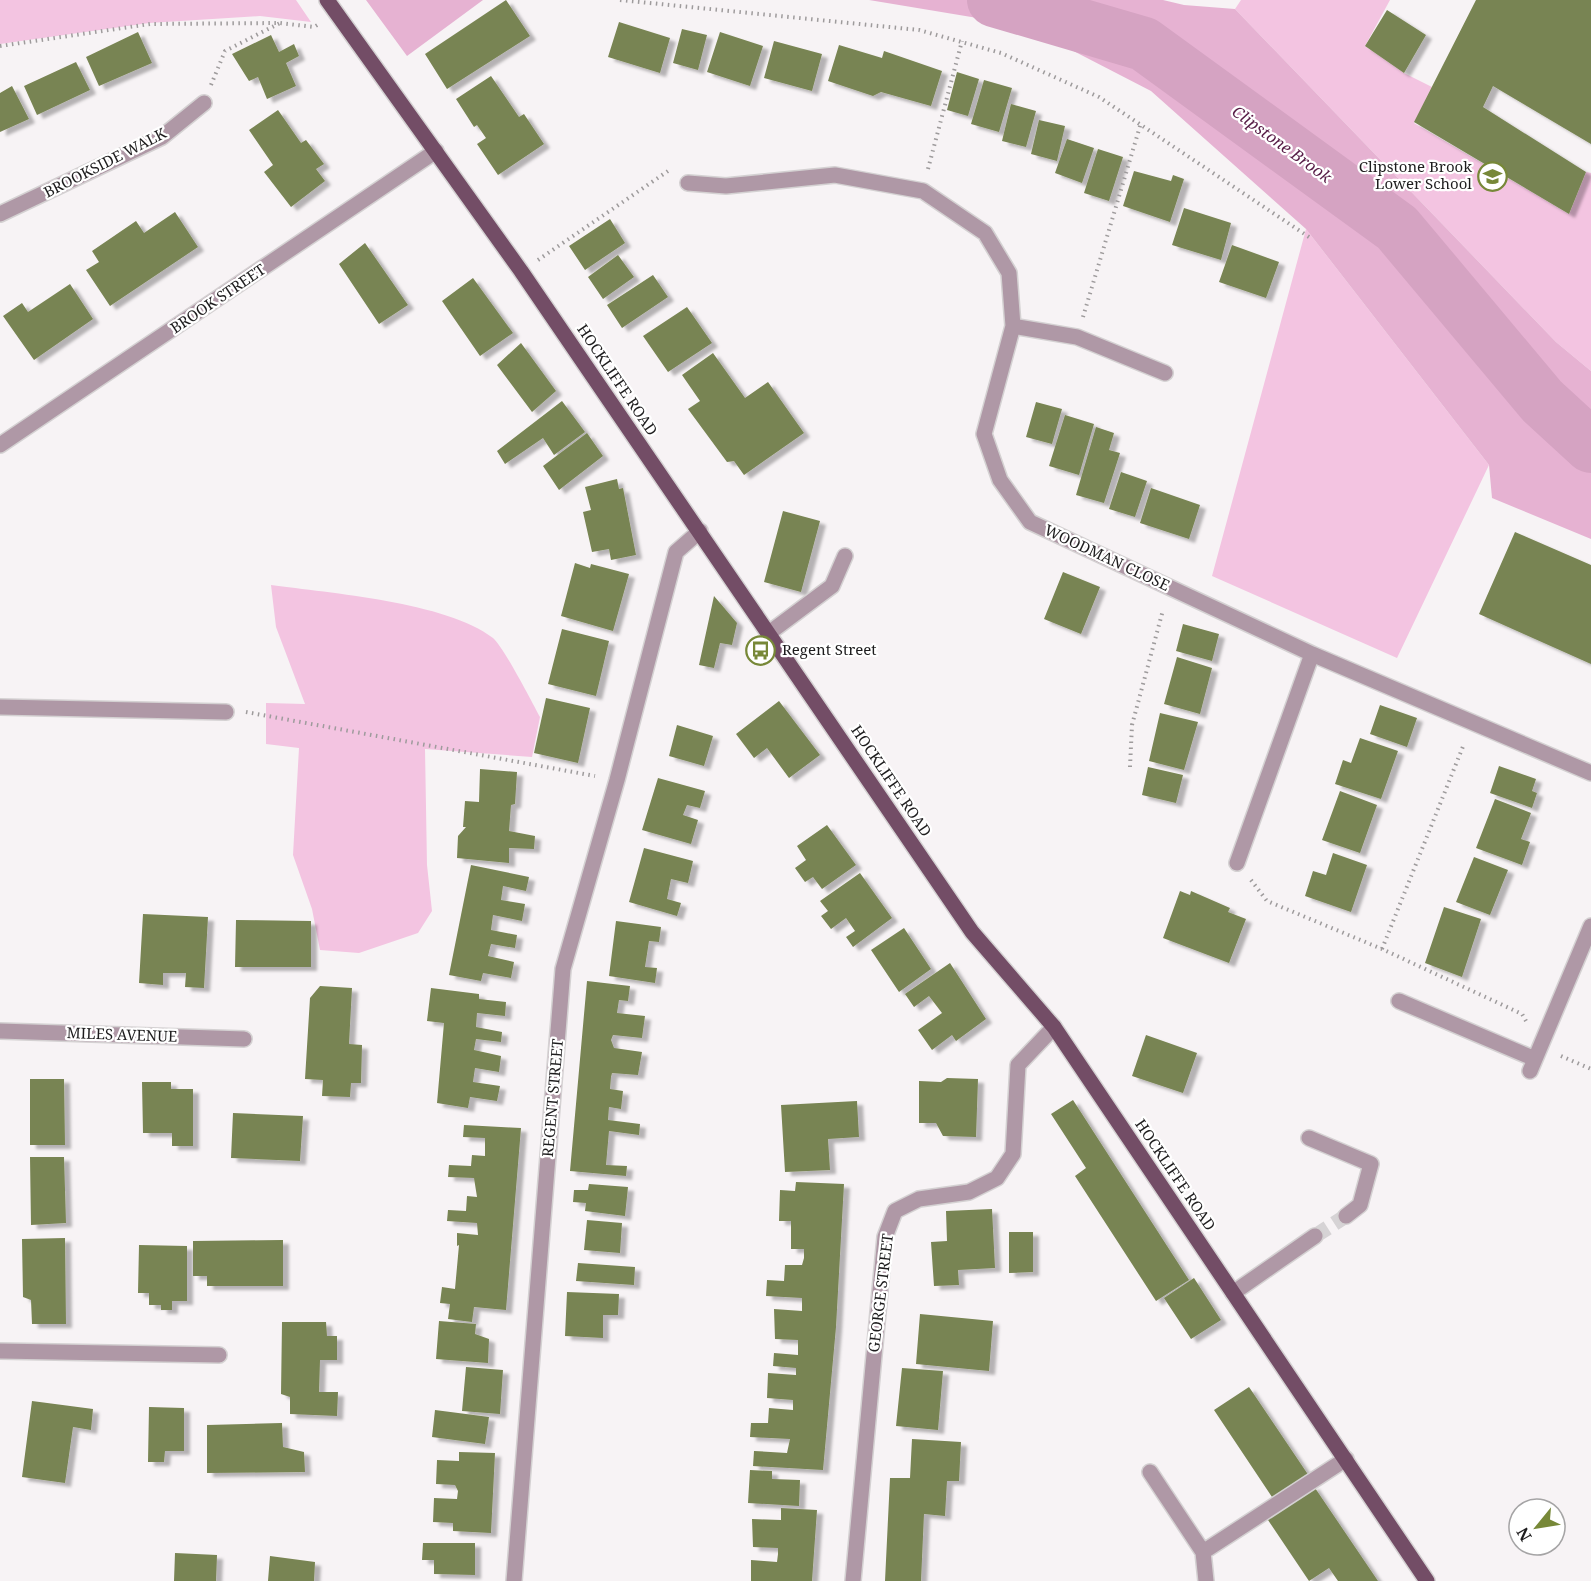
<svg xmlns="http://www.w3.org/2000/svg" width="1591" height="1581" viewBox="0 0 1591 1581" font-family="'Noto Serif',serif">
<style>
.green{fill:#f3c4e1}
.forest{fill:#e6b2d2}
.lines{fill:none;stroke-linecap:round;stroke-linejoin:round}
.river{stroke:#d5a3c2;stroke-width:54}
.building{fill:#788452;filter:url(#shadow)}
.minor-tunnel{stroke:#d6d3d5;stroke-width:15;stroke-dasharray:15 8;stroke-linecap:butt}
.minor-casing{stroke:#d4d1d2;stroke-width:18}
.major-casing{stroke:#d4d1d2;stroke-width:18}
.path{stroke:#9e9b9c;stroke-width:4;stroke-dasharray:1.5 4.5;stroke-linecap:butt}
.minor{stroke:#af98a6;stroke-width:15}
.major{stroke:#734d66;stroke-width:15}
.labels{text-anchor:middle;stroke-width:4.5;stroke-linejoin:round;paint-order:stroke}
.street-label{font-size:15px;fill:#1d1c1d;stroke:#fff}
.poi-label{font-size:15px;fill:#1d1c1d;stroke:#fff;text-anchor:end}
.water-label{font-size:16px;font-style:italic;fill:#571c46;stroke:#fff}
</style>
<defs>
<filter id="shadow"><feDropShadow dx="6" dy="4" stdDeviation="1.5" flood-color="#0004"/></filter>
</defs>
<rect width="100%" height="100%" fill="#f7f3f5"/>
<path class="green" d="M0 0H296L311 22 260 16 149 23 0 44Z
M1241 0H1390L1365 46 1404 73 1432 87 1414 123 1569 214 1586 172 1591 173V371L1556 342 1235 9Z
M1306 229 1489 465 1397 658 1212 576Z
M271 585C329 593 447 602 493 638 503 646 532 702 540 717L532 757 425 749 427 865 432 911 418 933 359 953 320 950 312 909 293 855 299 748 266 744V703L305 704 276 627Z"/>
<path class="forest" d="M366 0H483L407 56Z
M869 0H1163L1184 5 1235 9 1556 342 1591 371V539L1492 498 1489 465 1306 229 1151 91 1025 26Z"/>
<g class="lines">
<path class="river" d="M994 0 1144 44 1397 228 1542 401 1591 446"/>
</g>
<path class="building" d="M506 0 530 36 447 89 425 54Z
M1476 0H1591V144L1493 86 1483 107 1586 172 1569 214 1414 122Z
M1387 10 1426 35 1404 73 1365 46Z
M619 22 670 38 660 73 608 57Z
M682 29 707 35 698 70 673 63Z
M138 32 152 63 99 86 86 57Z
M720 32 763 46 750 86 707 72Z
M271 35 279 52 294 44 299 56 286 63 296 86 267 99 258 77 249 81 232 54Z
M774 41 822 54 812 91 764 78Z
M839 45 882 58 884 51 942 71 931 106 881 92 873 96 828 81Z
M76 62 90 90 37 115 24 86Z
M957 72 979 79 968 116 947 110Z
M491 76 519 117 524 114 544 144 498 175 477 144 486 138 477 125 474 127 456 99Z
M984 80 1012 88 999 132 971 124Z
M12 86 29 119 0 132V93Z
M1011 104 1036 111 1026 147 1002 141Z
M278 110 301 143 306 140 324 164 316 169 325 181 291 207 264 172 273 165 249 130Z
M1039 120 1065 126 1057 161 1031 154Z
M1067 139 1094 148 1082 183 1055 173Z
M1098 149 1123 157 1109 201 1084 193Z
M1134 171 1171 181 1173 175 1184 179 1170 222 1123 206Z
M1184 208 1231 223 1221 260 1172 245Z
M175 212 198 247 110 306 86 270 99 262 92 251 136 221 144 233Z
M610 219 625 243 585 270 569 246Z
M365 243 408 305 379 324 339 264Z
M1232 245 1279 262 1266 298 1219 282Z
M618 255 634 277 603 299 588 277Z
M653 275 668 297 622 328 607 305Z
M473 278 513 333 480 356 442 301Z
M70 284 93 319 34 360 3 316 22 303 28 312Z
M687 307 712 343 668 372 643 336Z
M521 343 556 391 532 412 497 365Z
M713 353 745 398 768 382 804 433 744 475 734 461 727 462 688 409 700 401 682 375Z
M562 401 585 432 554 455 543 438 505 464 497 451Z
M1036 402 1062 409 1052 444 1026 437Z
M1065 415 1094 424 1079 475 1049 466Z
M1096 427 1114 433 1109 450 1120 453 1104 503 1076 495Z
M587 433 603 456 559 490 543 466Z
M1121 472 1147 481 1135 517 1109 509Z
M617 479 619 489 623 488 636 555 611 560 609 549 592 552 583 512 591 510 585 487Z
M1151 488 1200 505 1189 539 1140 523Z
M783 511 820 521 801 592 764 582Z
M1515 532 1591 565V664L1479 614Z
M575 563 590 568 591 564 629 574 613 631 561 616Z
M1063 572 1100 587 1081 634 1044 619Z
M714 596 737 623 732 645 720 643 714 668 699 665Z
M1183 624 1219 634 1212 661 1176 651Z
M562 629 609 641 596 696 548 684Z
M1177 657 1212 668 1200 714 1164 704Z
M546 698 590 708 578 763 534 753Z
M779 701 820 755 789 778 767 748 754 758 736 734Z
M1380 705 1417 718 1407 747 1370 734Z
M1160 713 1198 722 1184 770 1149 761Z
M677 725 713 736 704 766 669 756Z
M1360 738 1398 751 1381 799 1335 784 1343 760 1351 763Z
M1499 766 1536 779 1532 791 1537 793 1532 808 1490 793Z
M1148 767 1183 775 1176 803 1142 795Z
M480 769 517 772 515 804 511 805 509 831 535 836 534 849 509 848V863L457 858 458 836 466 827H463L465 801 479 802Z
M658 778 705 791 700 808 687 805 683 815 698 820 691 844 642 830Z
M1340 791 1377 805 1360 853 1322 840Z
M1495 799 1531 813 1521 839 1530 842 1522 865 1476 848Z
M827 825 856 865 822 889 813 877 805 882 795 868 806 860 797 846Z
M644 848 693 861 688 883 671 879 667 899 681 903 677 916 629 902Z
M1333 853 1367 865 1351 912 1305 896 1313 871 1326 875Z
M1474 857 1508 870 1490 915 1456 902Z
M471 865 529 877 526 891 503 886 501 900 525 904 522 921 493 915 491 930 517 935 515 948 491 944 488 956 514 962 511 978 483 973 481 981 449 975Z
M860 873 892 918 853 947 846 937 855 931 846 918 831 929 821 916 828 911 820 901Z
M1180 891 1190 895 1191 891 1230 908 1228 912 1246 919 1229 963 1163 938Z
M1444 907 1481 919 1462 977 1425 963Z
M143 914 208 917 204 988 185 987 186 973H163V985L139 983Z
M236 920 311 921V967H235Z
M616 921 661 927 659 942 649 941 645 967 657 968 655 983 609 976Z
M904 928 931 969 899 992 871 950Z
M950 963 986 1019 956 1041 952 1035 932 1050 918 1030 942 1013 929 996 914 1007 905 994Z
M587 981 630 986 628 1001 619 1000 617 1013 645 1016 642 1038 613 1035 611 1040 614 1048 642 1052 638 1075 612 1073 611 1077 610 1089 623 1091 621 1109 609 1107 608 1120 640 1124 639 1135 609 1131 606 1165 627 1166 626 1176 570 1171Z
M320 986 352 988 349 1044 362 1045 361 1083H351L350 1097 322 1096 323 1080 305 1079 310 998Z
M431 988 479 994V999L506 1002 505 1016 477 1013 476 1027 502 1032 501 1042 476 1039 474 1050 501 1056 499 1072 475 1068 473 1082 500 1086 497 1101 470 1097 468 1108 437 1103 444 1023 427 1021Z
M1146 1035 1197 1053 1183 1093 1132 1076Z
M947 1078 978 1079 976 1137 943 1136 936 1123H919V1081L941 1082Z
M30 1079H64L65 1145H30Z
M142 1082H171V1089H193V1146H172V1133H143Z
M1073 1100 1189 1280 1156 1301 1075 1176 1086 1168 1051 1114Z
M857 1101 859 1137 828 1139 830 1170 785 1172 781 1105Z
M233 1113 303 1116 300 1161 231 1158Z
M464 1125 521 1128 506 1310 474 1307 472 1322 448 1319 450 1304 440 1303 442 1287 455 1289 459 1245 457 1246V1233L478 1235 477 1223 447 1221 448 1210 466 1211 467 1196 477 1197 474 1178 448 1177 449 1165 471 1166 472 1155 485 1156V1138L463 1137Z
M30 1157H64L66 1223 31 1225Z
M796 1182 844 1184 836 1327 823 1470 753 1466 754 1451 787 1453 790 1439 750 1437 751 1423H768L769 1408 793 1410V1400L767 1398 768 1373 796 1375V1368L773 1366 774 1353 798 1355V1340L775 1339 774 1309 802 1311V1298L766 1296 767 1280 784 1281 785 1265H802L804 1258V1249H791V1221H779L780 1190 795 1191Z
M589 1184 628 1187 625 1216 585 1211 586 1203 573 1202 574 1190H588Z
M992 1209 995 1268 958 1270 959 1285 934 1286 931 1242 947 1241 946 1211Z
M587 1220 622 1223 620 1253 584 1250Z
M1009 1232H1033V1272L1009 1273Z
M65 1238 66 1324H32L31 1300 23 1297 22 1239Z
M283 1240V1286H207V1276H193V1241Z
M139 1245 187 1246V1301H172V1310H161V1305H149V1293H138Z
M578 1263 635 1267 634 1285 576 1281Z
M1194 1278 1221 1320 1191 1339 1164 1298Z
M567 1292 619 1294 618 1315H603V1338L565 1336Z
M920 1314 993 1321 989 1371 916 1364Z
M439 1321 476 1324 475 1334 489 1339 488 1363 436 1359Z
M282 1322H326L327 1336H337V1360H320L319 1392H338L337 1416 290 1414V1397L281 1394Z
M466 1367 503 1370 500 1414 462 1411Z
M902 1368 943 1371 938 1430 896 1426Z
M1249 1387 1309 1476 1274 1500 1214 1410Z
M32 1401 93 1409 91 1430 73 1427 65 1483 22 1477Z
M149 1407 184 1408V1451H165L164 1462H148Z
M435 1410 489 1417 485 1444 432 1437Z
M282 1423 283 1447 304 1452 305 1472 207 1473V1425Z
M912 1439 961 1442 959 1481H947L945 1516 924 1514 921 1581H885L890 1478H910Z
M459 1452 495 1453 491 1533 453 1531V1523L433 1522 434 1498 457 1499 458 1491 455 1485 436 1484 437 1460 459 1461Z
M750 1470 772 1471V1479L800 1480 799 1506 748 1503Z
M1313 1485 1378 1581H1338L1329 1568 1309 1581 1266 1517Z
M781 1508 817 1510 812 1581H751V1560L777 1562 778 1554V1548L753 1547 752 1519 781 1520Z
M423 1543H475V1575L434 1574V1560H422Z
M175 1553 217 1555 216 1581H174Z
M270 1556 315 1562 314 1581H268Z"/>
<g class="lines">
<path class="minor-tunnel" d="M1315 1236 1346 1216"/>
<defs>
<path id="minor" d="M688 183 726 186 835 175 923 191 985 233 1009 273 1013 326 984 434 1000 480 1030 522 1312 654 1591 773
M0 214 162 137 204 103
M1013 326 1077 337 1165 373
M0 445 436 151
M769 633 832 586 845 556
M0 707 226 712
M1237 863 1312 654
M1399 1001 1535 1059
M0 1031 244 1039
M1530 1071 1591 926
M1309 1138 1371 1164 1360 1205 1346 1216
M1233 1293 1315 1236
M0 1351 219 1355
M1150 1472 1203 1552 1206 1581
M1203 1552 1346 1459
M514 1581 563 969 617 780 676 552 700 531
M853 1581 885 1237 895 1211 919 1199 969 1192 997 1178 1013 1154 1018 1065 1054 1027"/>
<path id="major" d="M327 0 521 271 972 932 1054 1027 1427 1581"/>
</defs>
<use href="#minor" class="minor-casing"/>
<use href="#major" class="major-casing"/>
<path class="path" d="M620 0 919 30 1001 53 1099 97 1309 237
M0 46 150 24 280 23 314 27 319 24
M211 85 225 51 280 23
M928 169 962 41
M538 260 668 171
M1083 317 1141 123
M246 712 595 776
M1130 767 1132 725 1163 610
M1251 880 1267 901 1382 949 1522 1014 1526 1021
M1382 949 1464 744
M1561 1056 1591 1069"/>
<use href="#minor" class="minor"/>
<use href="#major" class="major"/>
</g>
<defs>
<symbol id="school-ring" viewBox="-11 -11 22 22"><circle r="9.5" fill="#fff" stroke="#778838" stroke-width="1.5"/><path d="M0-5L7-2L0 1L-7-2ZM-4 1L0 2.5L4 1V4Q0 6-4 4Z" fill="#778838"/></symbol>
<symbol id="bus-ring" viewBox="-11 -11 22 22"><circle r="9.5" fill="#fff" stroke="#778838" stroke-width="1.5"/><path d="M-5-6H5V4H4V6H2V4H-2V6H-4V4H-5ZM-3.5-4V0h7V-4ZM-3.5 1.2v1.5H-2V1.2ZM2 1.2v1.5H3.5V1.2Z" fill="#778838"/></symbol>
</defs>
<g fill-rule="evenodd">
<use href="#school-ring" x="1476" y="160" width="33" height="33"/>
<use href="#bus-ring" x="744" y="634" width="33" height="33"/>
</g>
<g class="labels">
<g class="street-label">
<text transform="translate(105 163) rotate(-27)" y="5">BROOKSIDE WALK</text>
<text transform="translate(218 299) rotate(-34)" y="5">BROOK STREET</text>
<text transform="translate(617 380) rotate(56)" y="5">HOCKLIFFE ROAD</text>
<text transform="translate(1107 558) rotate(25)" y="5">WOODMAN CLOSE</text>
<text transform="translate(891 781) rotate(56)" y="5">HOCKLIFFE ROAD</text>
<text transform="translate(122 1035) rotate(2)" y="5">MILES AVENUE</text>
<text transform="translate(553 1098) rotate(-85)" y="5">REGENT STREET</text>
<text transform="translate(1175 1175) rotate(56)" y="5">HOCKLIFFE ROAD</text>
<text transform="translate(881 1293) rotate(-83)" y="5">GEORGE STREET</text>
</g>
<g class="poi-label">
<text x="1472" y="172">Clipstone Brook<tspan x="1472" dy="17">Lower School</tspan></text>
<text x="782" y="655" text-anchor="start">Regent Street</text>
</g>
<g class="water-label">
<text transform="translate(1282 144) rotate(36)" y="6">Clipstone Brook</text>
</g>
</g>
<g transform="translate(1537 1527) rotate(240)"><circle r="28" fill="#ffffff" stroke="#a5a4a5" stroke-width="1.5"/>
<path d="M0-4.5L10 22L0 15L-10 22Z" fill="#778838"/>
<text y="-9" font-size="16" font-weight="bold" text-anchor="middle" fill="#1d1c1d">N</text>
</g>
</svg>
